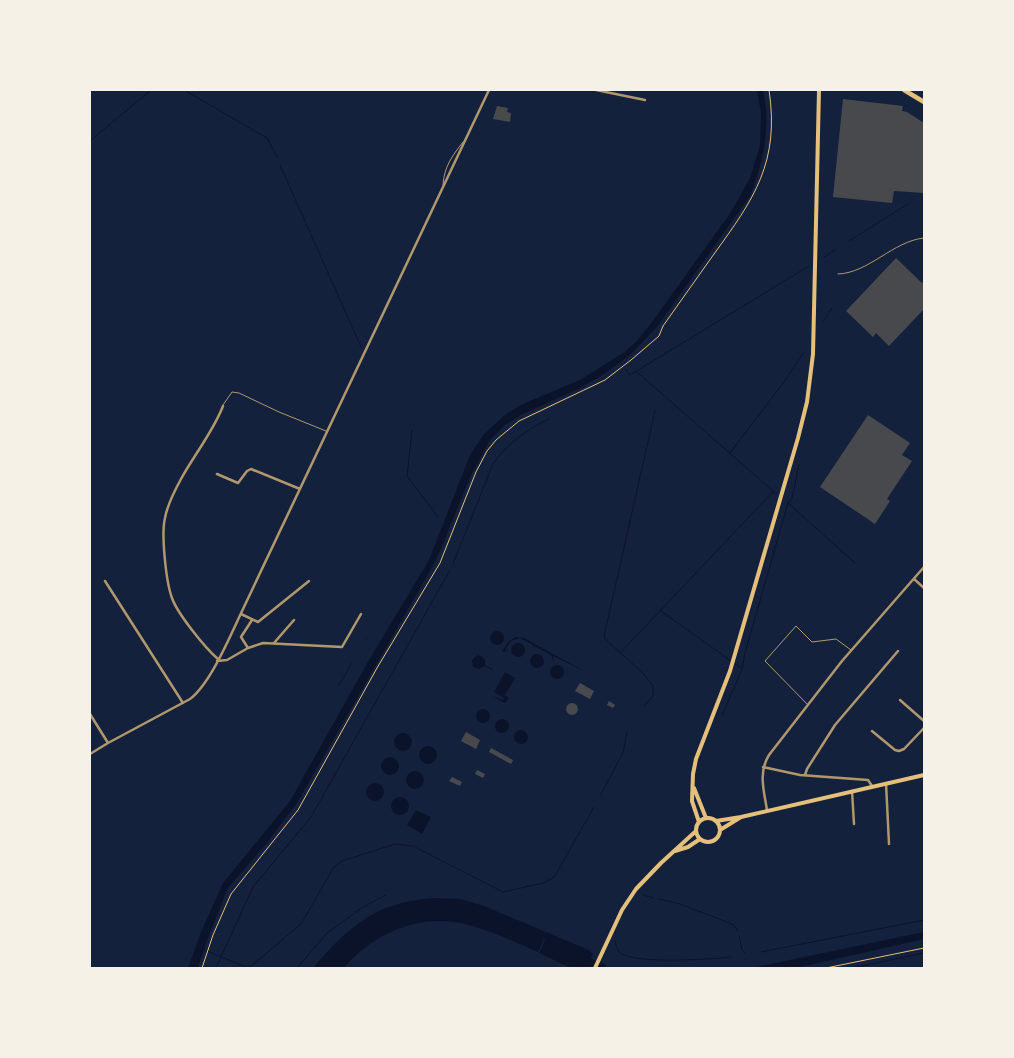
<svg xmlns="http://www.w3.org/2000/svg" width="1014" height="1058" viewBox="0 0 1014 1058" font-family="'Archivo Narrow',sans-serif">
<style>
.water{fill:#0b132b}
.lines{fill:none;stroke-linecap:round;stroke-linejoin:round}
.stream{stroke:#0b132b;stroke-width:1}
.river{stroke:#0b132b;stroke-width:9}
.building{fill:#48494c}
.path{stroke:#e5c07b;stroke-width:1}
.service{stroke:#b1986c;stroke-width:1}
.minor{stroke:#b1986c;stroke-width:2.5}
.secondary{stroke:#e5c07b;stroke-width:4}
.primary{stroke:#e5c07b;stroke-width:4.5}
</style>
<rect width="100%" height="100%" fill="#14213d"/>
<path class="water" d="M757 90H763C771 128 764 160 750 196L657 327 630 355 601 376 580 388 521 415 505 425 490 440 471 475 440 551 431 569 297 803 266 844 228 888 206 943 198 968H188L201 932 223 883 290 801 369 660 429 560 470 455 484 434 507 413 525 403 580 380 623 353 637 341 655 318 731 212 750 178 760 145 761 113Z
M490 638a7 7 0 1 1 14 0a7 7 0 1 1-14 0Z
M516 637 524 638 586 672 553 656 554 663 551 655 534 646 535 652 533 645 520 638 511 641 505 650 508 651 503 652 501 647 503 650 509 641Z
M511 650a7 7 0 1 1 14 0a7 7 0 1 1-14 0Z
M530 661a7 7 0 1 1 14 0a7 7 0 1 1-14 0Z
M477 655 483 657 485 661V665L493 669 492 670 485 666 479 669 473 667 472 660Z
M550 672a7 7 0 1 1 14 0a7 7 0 1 1-14 0Z
M505 672 515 678 505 695 509 698 505 703 492 696 503 700 504 698 494 692Z
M476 716a7 7 0 1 1 14 0a7 7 0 1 1-14 0Z
M495 726a7 7 0 1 1 14 0a7 7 0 1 1-14 0Z
M514 737a7 7 0 1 1 14 0a7 7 0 1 1-14 0Z
M394 742a9 9 0 1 1 18 0a9 9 0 1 1-18 0Z
M419 755a9 9 0 1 1 18 0a9 9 0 1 1-18 0Z
M381 766a9 9 0 1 1 18 0a9 9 0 1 1-18 0Z
M406 780a9 9 0 1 1 18 0a9 9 0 1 1-18 0Z
M366 792a9 9 0 1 1 18 0a9 9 0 1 1-18 0Z
M391 806a9 9 0 1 1 18 0a9 9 0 1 1-18 0Z
M416 810 431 817 422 834 407 825Z
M434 898 460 899 484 906 589 950 593 954 586 968H571L539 953 545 940 544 939 538 952C514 942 490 930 465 924 420 913 373 933 344 968H313C349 926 376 902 434 898Z
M924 932V939L796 968H751Z"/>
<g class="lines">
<path class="stream" d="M184 90 267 138 277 157
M90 141 151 90
M280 165 361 347
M849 241 908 204
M824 257 835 250
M823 322 832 308
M625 369 630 375 809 266
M637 372 773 491
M412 430 407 476 438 517
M729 454 784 382 804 352
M787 502 855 563
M453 564 493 464C506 444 528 429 549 419
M661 611 731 661
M366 639 367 638
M620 653 768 497 773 492 775 493
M734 663 741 668
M339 685 352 663
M644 706 653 696V686L643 673 606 640 604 636 655 411
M722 716 742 669 745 653 788 503 792 498 799 465
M600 796 623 753 627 732
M643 895 654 898
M659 899 680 904 727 922 734 925 738 931
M739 936 742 950 746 954
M615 941C616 944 617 949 619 952 632 965 713 959 732 957
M202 949 246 967H250L301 924 334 867 342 861 395 844 413 846 503 892 543 883 553 878 556 874 594 807
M761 952 924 920
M216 968 253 887 311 817 450 570
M297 968 327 933 363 907 386 895
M852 968 924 953"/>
<path class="river" d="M580 959 602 968"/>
</g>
<path class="building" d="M843 99 903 106 902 111 907 112 924 123V193L894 191 892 203 833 197Z
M497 106 508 108 507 112 511 113 510 122 493 119Z
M896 258 922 283 924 281V309L889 346 876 333 873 337 846 311Z
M868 415 910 443 902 455 912 461 887 499 890 501 875 524 820 487Z
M580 683 594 691 590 699 575 691Z
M609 701 615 705 613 708 607 705Z
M566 709a6 6 0 1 1 12 0a6 6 0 1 1-12 0Z
M466 732 480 740 476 749 461 741Z
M491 748 513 760 511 764 489 752Z
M477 770 485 774 483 778 475 774Z
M452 777 462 782 460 786 449 781Z"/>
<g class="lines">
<path class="path" d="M202 968 213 935 231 894 298 810 377 668 440 563 476 472 487 451 496 440 519 421 605 380 631 360 659 336 663 326C680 302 697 278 714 254 754 199 780 162 769 90
M826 968 924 948"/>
<path class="service" d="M443 185C444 167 452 156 463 142
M838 274C869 273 893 241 924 238
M223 405 232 392 239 393 279 412 326 431
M808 705 765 661 796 626 812 642 836 639 851 650"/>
<path class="minor" d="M596 90 645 100
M217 474 238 483 247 471 251 469 300 489
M914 579 924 588
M105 581 183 703
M241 614 258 622 309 581
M274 643 294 620
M248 648 241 637 252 620
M218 659C205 648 177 613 172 598 166 582 161 534 165 518 167 506 175 490 181 479 194 455 213 432 223 406
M217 661 227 660 248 648 263 643 342 647 361 614
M900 700 924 721
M90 714 108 743
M872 731 895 750 899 751 904 749 924 728
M90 754 108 743 190 699C211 683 231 634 243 609L489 90
M763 767 800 775 868 780 872 786
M805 775 807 769 835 725 898 651
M886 783 889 844
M852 791 854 824
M767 810C764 791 758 773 769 755L842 661 924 567"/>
<path class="secondary" d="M694 788 706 818
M696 830a12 12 0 1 1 24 0a12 12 0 1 1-24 0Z
M716 821 741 817 924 775
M699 822 692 801 693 774 696 759 730 671 798 438 807 402 813 354 819 90
M720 830 741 817
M675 851 688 847 700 839
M595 968 622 910 636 889 661 863 696 831"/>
<path class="primary" d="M904 90 924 102"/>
</g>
<rect width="1014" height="1058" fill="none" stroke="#f6f1e7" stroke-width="182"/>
</svg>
